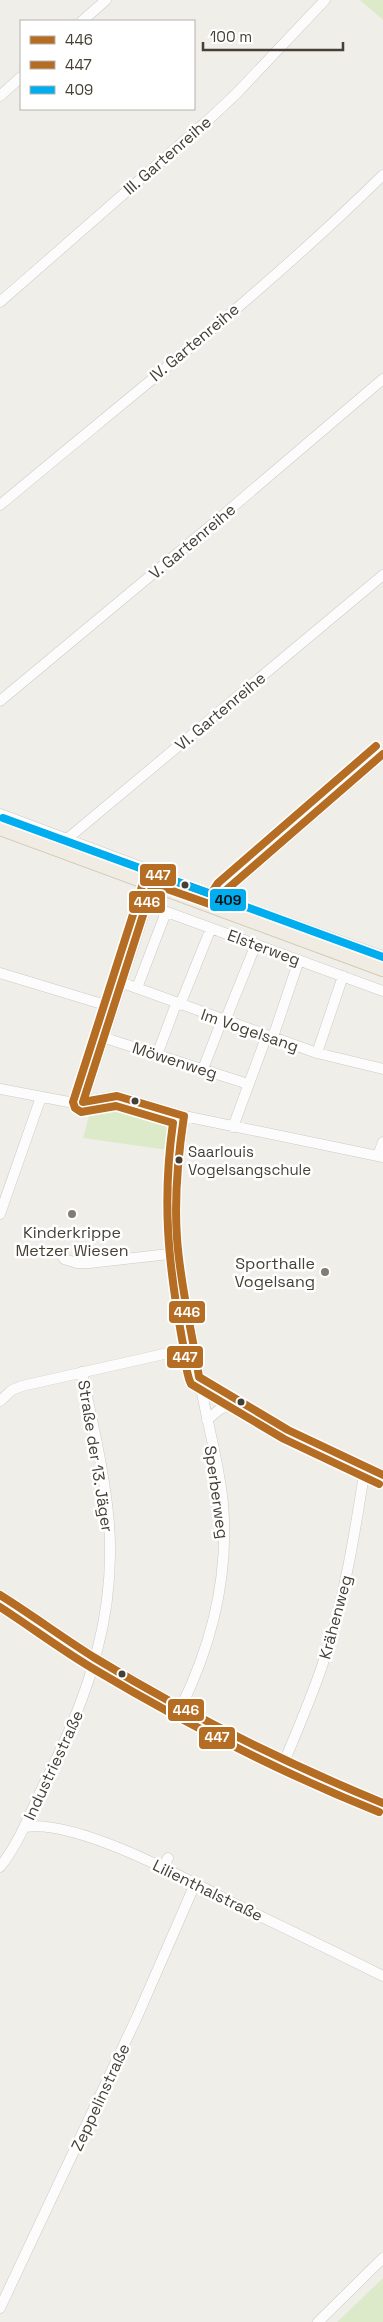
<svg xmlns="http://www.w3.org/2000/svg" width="383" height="2322" viewBox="0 0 383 2322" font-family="'Space Grotesk',sans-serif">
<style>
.green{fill:#ddeac9}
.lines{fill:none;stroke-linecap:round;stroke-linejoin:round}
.street-casing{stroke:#cccac5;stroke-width:11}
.primary-casing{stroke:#d2cab6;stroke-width:18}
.street{stroke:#fdfcfc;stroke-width:10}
.primary{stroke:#f1ece3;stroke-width:16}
.bus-1-casing{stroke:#fff;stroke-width:11}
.bus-2-casing{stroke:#fff;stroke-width:11}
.bus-3-casing{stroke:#fff;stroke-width:11}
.bus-1{stroke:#b56d23;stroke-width:8}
.bus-2{stroke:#b56d23;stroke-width:8}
.bus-3{stroke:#00adef;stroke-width:8}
.bus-dot{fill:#453f35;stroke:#fff;stroke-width:2}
.poi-dot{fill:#817c74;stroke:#fff;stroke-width:2}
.labels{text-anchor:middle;stroke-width:5;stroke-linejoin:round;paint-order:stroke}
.bus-label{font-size:15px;fill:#453f35;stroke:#fff;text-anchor:start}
.street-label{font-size:16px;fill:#453f35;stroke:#fff}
.poi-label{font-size:16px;fill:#453f35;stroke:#fff}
.line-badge{stroke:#fff;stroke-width:2}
.badge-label{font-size:14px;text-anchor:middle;font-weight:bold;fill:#fff}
.pale-badge-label{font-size:14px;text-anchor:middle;font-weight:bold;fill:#111}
</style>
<rect width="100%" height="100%" fill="#f0eee9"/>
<path class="green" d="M360 0H383V20Z
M111 1102 125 1103 170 1121 172 1126 168 1150 83 1138 91 1109Z
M383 2278V2322H337Z"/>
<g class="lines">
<defs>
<path id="street" d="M82 21 106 0
M0 96 21 77
M0 302 206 122 236 94 325 0
M0 505C129 397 263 293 383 175
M0 701 215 522 383 379
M0 814 157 873 83 1102
M60 849 67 839 383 575
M220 898 383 956
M145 904 383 991
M215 906 225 891 383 754
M0 973 112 1007
M120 982 317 1053 383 1069
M137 988 166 912
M180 1005 211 928
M225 1021 256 944
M102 1037 248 1084
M273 1037 299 960
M317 1053 343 976
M157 1055 176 1004
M203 1069 222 1020
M0 1089 74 1103 117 1096 184 1116 383 1157
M184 1116C177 1162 173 1207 178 1253 182 1294 193 1336 199 1377 257 1415 318 1449 383 1475
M233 1127 267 1035
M378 1156 383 1142
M0 1214 41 1097
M64 1259 77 1263H89L178 1253
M0 1401 12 1390 22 1386 195 1347
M207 1420 220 1409 238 1402
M0 1595C32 1615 63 1638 95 1658 186 1713 283 1764 383 1803
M181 1707C213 1642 229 1576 223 1504 219 1462 206 1419 199 1377
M285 1760C299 1726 314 1692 325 1657 345 1596 355 1532 365 1468
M25 1827C77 1819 186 1879 233 1903 283 1927 333 1951 383 1976
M0 1867C22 1839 33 1805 49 1774 89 1694 116 1614 109 1524 105 1473 92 1422 82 1372
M163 1867 168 1858
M0 2308 137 2017 195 1884
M318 2322 383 2258"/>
<path id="primary" d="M0 827 383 968"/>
</defs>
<use href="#street" class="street-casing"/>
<use href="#primary" class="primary-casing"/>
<use href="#street" class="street"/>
<use href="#primary" class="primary"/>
<defs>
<path id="bus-1" d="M383 754 225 891 215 906 153 884 83 1102 117 1096 184 1116C178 1156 174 1197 177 1238 180 1285 192 1331 199 1377L288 1430 383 1475
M0 1595C32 1615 63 1638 95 1658 187 1714 283 1762 383 1803"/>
<path id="bus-2" d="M376 746 218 883 211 894 155 874 145 877 73 1102 75 1108 81 1112 116 1106 173 1123C162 1201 168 1262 182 1339 185 1352 185 1372 191 1384L284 1439 379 1484
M0 1607C31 1627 60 1649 92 1668 184 1723 279 1772 379 1812"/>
<path id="bus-3" d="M3 818 383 957"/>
</defs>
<use href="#bus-1" class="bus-1-casing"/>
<use href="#bus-2" class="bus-2-casing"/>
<use href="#bus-3" class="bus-3-casing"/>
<use href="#bus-1" class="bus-1"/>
<use href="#bus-2" class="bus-2"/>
<use href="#bus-3" class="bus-3"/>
</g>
<g class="bus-dot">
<circle cx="185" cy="885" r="4.5"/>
<circle cx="135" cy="1101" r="4.5"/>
<circle cx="179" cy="1160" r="4.5"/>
<circle cx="241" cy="1402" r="4.5"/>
<circle cx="122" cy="1674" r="4.5"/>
</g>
<g class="poi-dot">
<circle cx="72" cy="1214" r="5"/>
<circle cx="325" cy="1272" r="5"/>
</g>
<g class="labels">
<g class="bus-label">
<text x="188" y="1157">Saarlouis<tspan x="188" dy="18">Vogelsangschule</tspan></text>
</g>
<g class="street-label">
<text transform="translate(167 155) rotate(-41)" y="6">III. Gartenreihe</text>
<text transform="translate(194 342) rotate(-40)" y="6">IV. Gartenreihe</text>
<text transform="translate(192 541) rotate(-40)" y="6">V. Gartenreihe</text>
<text transform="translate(220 711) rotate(-40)" y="6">VI. Gartenreihe</text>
<text transform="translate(264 947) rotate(20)" y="6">Elsterweg</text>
<text transform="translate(250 1030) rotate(19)" y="6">Im Vogelsang</text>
<text transform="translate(175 1060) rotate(18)" y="6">Möwenweg</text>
<text transform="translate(96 1456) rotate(81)" y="6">Straße der 13. Jäger</text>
<text transform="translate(217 1492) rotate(82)" y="6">Sperberweg</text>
<text transform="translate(335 1617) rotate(-75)" y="6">Krähenweg</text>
<text transform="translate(53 1765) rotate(-65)" y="6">Industriestraße</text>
<text transform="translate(208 1890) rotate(26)" y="6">Lilienthalstraße</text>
<text transform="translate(100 2097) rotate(-65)" y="6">Zeppelinstraße</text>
</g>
<g class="poi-label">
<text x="72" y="1238">Kinderkrippe<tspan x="72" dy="18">Metzer Wiesen</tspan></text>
<text x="315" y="1269" text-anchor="end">Sporthalle<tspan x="315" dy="18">Vogelsang</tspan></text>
</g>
</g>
<g class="line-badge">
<rect x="139" y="863" width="38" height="24" rx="5" fill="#b56d23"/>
<rect x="209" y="888" width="38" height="24" rx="5" fill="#00adef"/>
<rect x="128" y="890" width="38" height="24" rx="5" fill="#b56d23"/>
<rect x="168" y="1300" width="38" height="24" rx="5" fill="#b56d23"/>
<rect x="166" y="1345" width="38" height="24" rx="5" fill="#b56d23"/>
<rect x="167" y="1698" width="38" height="24" rx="5" fill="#b56d23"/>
<rect x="198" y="1726" width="38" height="24" rx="5" fill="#b56d23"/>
</g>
<g class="badge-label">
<text x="158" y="880">447</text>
<text x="147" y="907">446</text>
<text x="187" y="1317">446</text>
<text x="185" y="1362">447</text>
<text x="186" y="1715">446</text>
<text x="217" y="1742">447</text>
</g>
<g class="pale-badge-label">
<text x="228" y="905">409</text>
</g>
<rect x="20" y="20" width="175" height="90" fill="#ffffff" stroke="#b5b2ae"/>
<rect x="30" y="36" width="25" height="8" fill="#b56d23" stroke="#b5b2ae"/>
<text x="65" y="45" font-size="15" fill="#453f35">446</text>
<rect x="30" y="61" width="25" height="8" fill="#b56d23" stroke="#b5b2ae"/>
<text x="65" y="70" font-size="15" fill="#453f35">447</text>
<rect x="30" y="86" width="25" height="8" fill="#00adef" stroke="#b5b2ae"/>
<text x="65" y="95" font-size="15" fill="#453f35">409</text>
<path d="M203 42v8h140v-8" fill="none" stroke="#453f35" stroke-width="2.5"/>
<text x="210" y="42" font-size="15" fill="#453f35" stroke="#ffffff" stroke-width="4" paint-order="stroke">100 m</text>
</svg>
